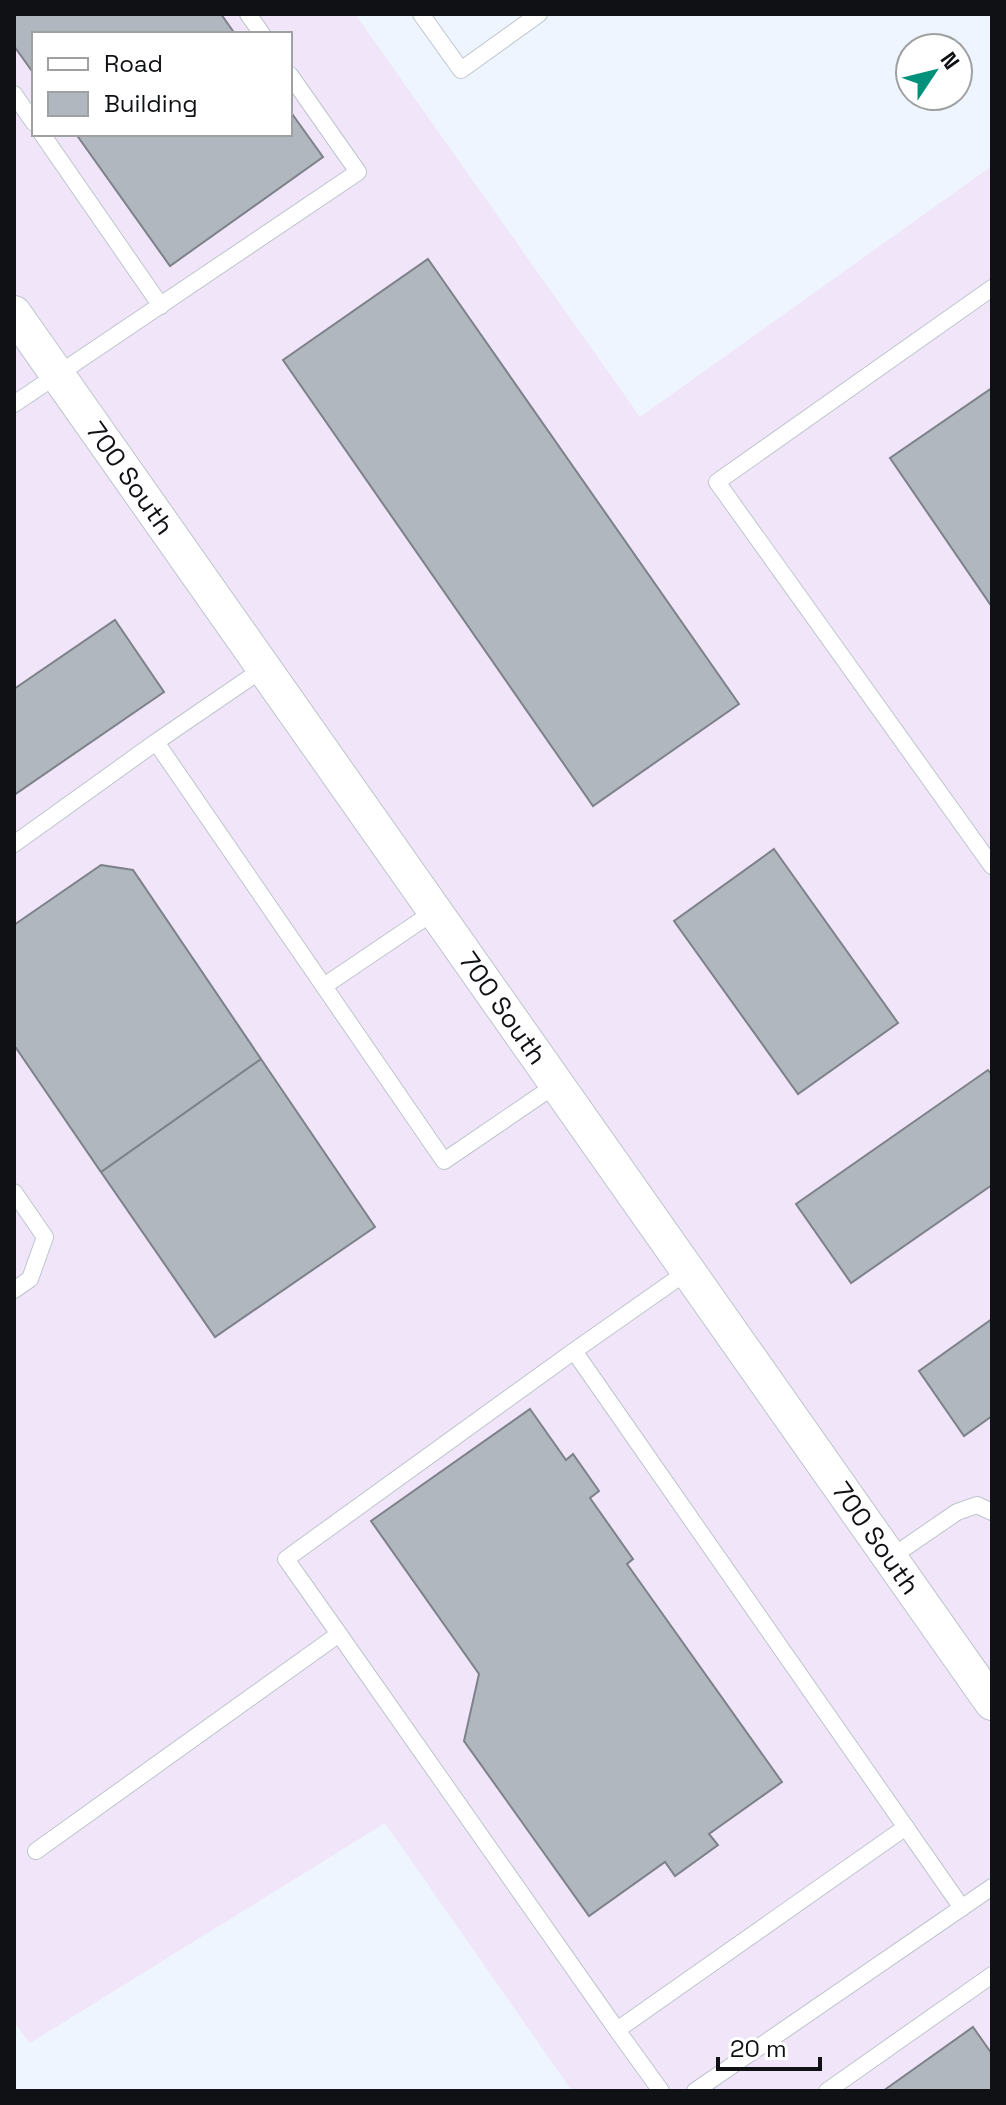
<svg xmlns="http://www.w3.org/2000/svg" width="1006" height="2105" viewBox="0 0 1006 2105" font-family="'Space Grotesk',sans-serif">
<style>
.industrial{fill:#f1e5f9;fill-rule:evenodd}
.building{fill:#b0b7bf;stroke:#7d828a;stroke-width:2}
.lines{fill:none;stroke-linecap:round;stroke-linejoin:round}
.service-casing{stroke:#bec5cd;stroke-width:18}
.minor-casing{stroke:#bec5cd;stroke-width:36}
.service{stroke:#fff;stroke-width:16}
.minor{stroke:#fff;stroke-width:34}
.labels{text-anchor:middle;stroke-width:6;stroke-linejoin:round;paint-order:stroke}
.street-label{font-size:26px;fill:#0f1114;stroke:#fff}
</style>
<rect width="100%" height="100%" fill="#eef5fe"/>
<path class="industrial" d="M14 14H355L640 417 992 166V2091H572L385 1823 30 2043 14 2022ZM34 34H290V134H34Z"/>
<path class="building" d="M14 14H221L235 34H34V74L14 46Z
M290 111 323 157 170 266 76 134H290Z
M428 259 739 704 593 806 283 360Z
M992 388V607L890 458Z
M115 620 164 692 14 795V689Z
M774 849 898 1023 798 1094 674 921Z
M101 865 133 870 261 1059 101 1172 14 1045V925Z
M261 1059 375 1227 215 1337 101 1172Z
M988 1070 992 1075V1185L851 1283 796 1204Z
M992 1319V1416L964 1436 919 1371Z
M530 1409 566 1460 573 1454 599 1491 590 1498 633 1559 627 1564 782 1782 709 1834 718 1845 675 1876 665 1862 589 1916 464 1741 479 1674 371 1521Z
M973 2027 992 2054V2091H883Z"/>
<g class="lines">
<defs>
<path id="service" d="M248 14 262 34
M421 14 461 70 539 14
M14 94 34 123
M42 134 161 306
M992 288 717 482 992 866
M14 404 358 172 290 75
M264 668 156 742 444 1161 557 1084
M14 844 156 742
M324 986 435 911
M14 1192 45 1237 30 1279 14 1290
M688 1271 574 1351 962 1908
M890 1558 957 1512 977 1505 992 1512
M339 1634 286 1559 574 1351
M36 1851 339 1634 617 2030 906 1827
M617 2030 661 2091
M695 2091 992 1887
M827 2091 992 1975"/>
<g id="minor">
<path id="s1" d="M14 313 992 1703"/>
</g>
</defs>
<use href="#service" class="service-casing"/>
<use href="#minor" class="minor-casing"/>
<use href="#service" class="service"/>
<use href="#minor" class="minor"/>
</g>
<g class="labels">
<g class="street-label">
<text dy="9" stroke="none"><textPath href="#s1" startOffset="202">700 South</textPath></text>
<text dy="9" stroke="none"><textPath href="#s1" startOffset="850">700 South</textPath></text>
<text dy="9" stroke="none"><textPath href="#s1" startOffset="1498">700 South</textPath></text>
</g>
</g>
<rect width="1006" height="2105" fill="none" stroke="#0f1114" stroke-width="32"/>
<rect x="32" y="32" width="260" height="104" fill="#ffffff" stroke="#9fa0a1" stroke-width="2"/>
<rect x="48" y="58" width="40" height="12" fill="#ffffff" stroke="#9fa0a1" stroke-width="2"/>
<text x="104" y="72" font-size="24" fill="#0f1114">Road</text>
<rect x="48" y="92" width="40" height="24" fill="#b0b7bf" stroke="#9fa0a1" stroke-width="2"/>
<text x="104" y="112" font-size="24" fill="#0f1114">Building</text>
<g transform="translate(934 72) rotate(55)"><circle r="38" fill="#ffffff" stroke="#9fa0a1" stroke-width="2"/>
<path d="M0-6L14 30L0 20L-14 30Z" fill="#00917d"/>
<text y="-12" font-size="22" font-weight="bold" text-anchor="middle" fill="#0f1114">N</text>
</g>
<path d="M718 2057v12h102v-12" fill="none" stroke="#0f1114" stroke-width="4"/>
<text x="730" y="2057" font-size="24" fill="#0f1114" stroke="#ffffff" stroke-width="6" paint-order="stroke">20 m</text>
</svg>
